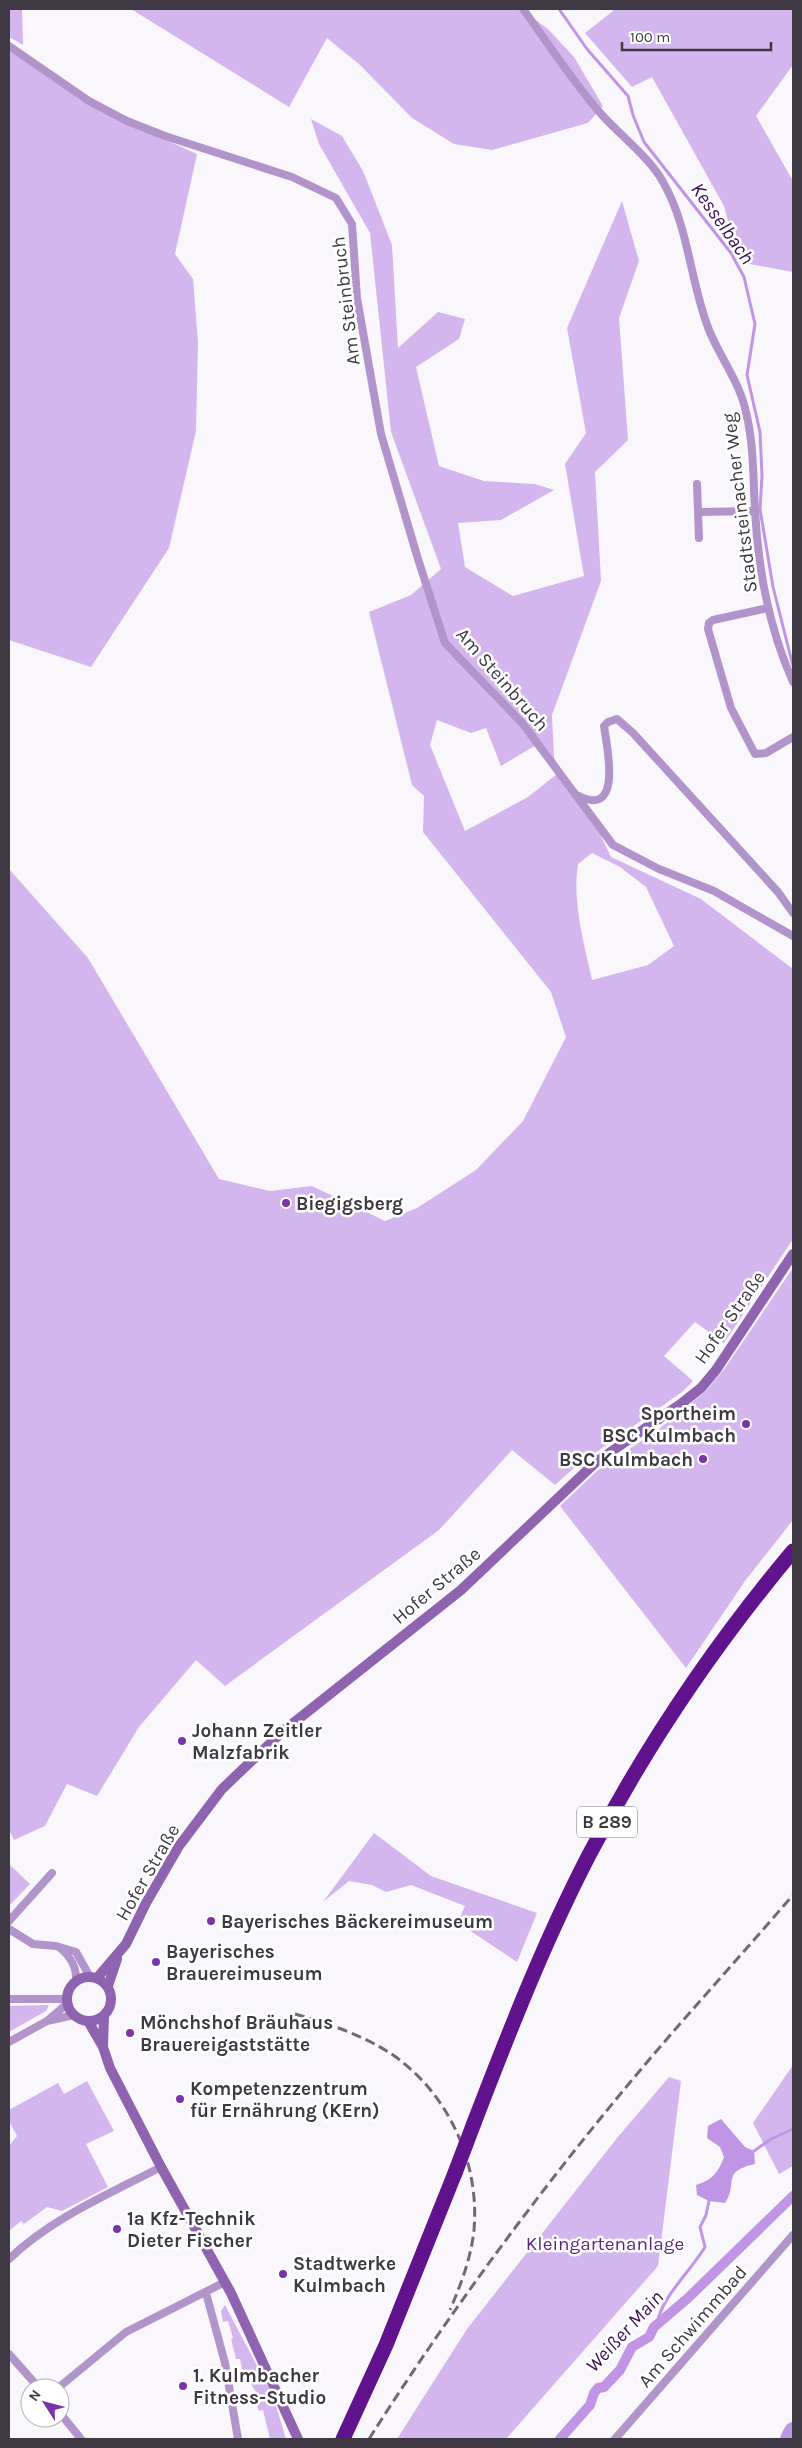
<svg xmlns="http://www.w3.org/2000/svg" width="802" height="2448" viewBox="0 0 802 2448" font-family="Karla,sans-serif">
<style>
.green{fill:#d3b6ed;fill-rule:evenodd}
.water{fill:#c095e5}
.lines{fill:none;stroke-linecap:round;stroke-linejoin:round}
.stream{stroke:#c095e5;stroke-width:3}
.canal{stroke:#c095e5;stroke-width:10}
.river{stroke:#c095e5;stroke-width:18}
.street{stroke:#b195ca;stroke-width:8}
.secondary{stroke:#8e64b1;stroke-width:10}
.highway{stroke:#60138d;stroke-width:15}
.rail{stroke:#6f6b73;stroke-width:3;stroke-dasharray:10 5;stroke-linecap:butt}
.highway-bridge{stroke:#60138d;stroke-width:15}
.poi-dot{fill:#7934a8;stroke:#fff;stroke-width:2}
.labels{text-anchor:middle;stroke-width:5;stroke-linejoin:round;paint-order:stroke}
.shield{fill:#fff;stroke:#78747b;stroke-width:1}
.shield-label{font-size:18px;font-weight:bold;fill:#3e3943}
.street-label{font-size:19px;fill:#3e3943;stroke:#fff}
.poi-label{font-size:19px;font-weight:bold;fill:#3e3943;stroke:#fff;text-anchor:start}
.park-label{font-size:19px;fill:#5c2481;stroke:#fff}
.water-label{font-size:20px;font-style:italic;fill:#3b0f57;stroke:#fff}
</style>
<rect width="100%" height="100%" fill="#f9f7fc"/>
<path class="green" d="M9 9H22L23 45 9 37Z
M131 9H521L548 29 574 57 603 106 588 123 492 150 454 144 412 118 360 65 327 38 289 107Z
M612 9H793V65L756 116 793 181V272L739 262 724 206 652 77 632 87 585 33 613 11Z
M9 45 101 111 197 154 175 254 193 279 198 342 196 431 169 548 91 667 9 640Z
M311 119 342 136 363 171 392 245 398 348 438 312 465 319 459 339 416 367 439 466 484 481 535 484 554 490 501 520 458 523 465 567 513 596 584 576 565 464 586 433 567 328 622 201 639 261 619 318 628 440 595 472 601 581 552 715 554 758 599 832 611 857 701 899 793 969V1239L724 1343 695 1322 664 1356 693 1381 682 1392 575 1467 555 1485 512 1450 439 1530 225 1686 196 1660 139 1727 97 1796 67 1784 45 1826 14 1840 9 1830V869L88 958 219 1179 270 1191 312 1186 385 1221 417 1208 476 1170 523 1121 566 1037 551 992 423 832 424 796 412 785 369 612 411 595 441 569 391 432 370 233 319 144ZM437 720 471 733 486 728 501 766 536 745 557 774 528 797 465 831 430 745ZM592 853 620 867 646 887 674 946 648 965 592 980C584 942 572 903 578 864Z
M793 1268V1520L745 1581 686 1668 560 1506 597 1471 659 1429 705 1392 725 1368Z
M374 1833 431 1876 537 1913 517 1962 463 1926 459 1919 465 1906 411 1885 386 1892 372 1885 349 1881 323 1902Z
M9 1864 30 1884 9 1906Z
M49 2005 46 2011 9 2032V2006Z
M793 2065V2166L779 2174 753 2123Z
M669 2077 681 2081 658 2266 506 2439H397L467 2329 617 2138Z
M87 2081 114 2131 86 2144 108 2187 62 2211 47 2207 24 2224 21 2221 9 2231V2146L17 2136 9 2121V2110L58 2083 64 2094Z
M225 2305 273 2396 286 2439H270L263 2410 259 2411 253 2394 256 2392 249 2381 244 2384 242 2382 243 2374 240 2359H236L231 2339 233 2338 228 2321 223 2322 221 2311Z"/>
<path class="water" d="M721 2119 745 2147 754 2151 755 2164C720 2172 739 2183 725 2203L709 2201 697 2195 696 2185C712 2180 718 2173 724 2157L720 2147 707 2138 708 2126Z"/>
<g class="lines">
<path class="stream" d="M559 9 587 49 628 96 633 115 644 142 731 253 744 277 755 324 747 375 760 432 762 476 760 509 773 587 793 666
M754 2151 771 2139 793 2129
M657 2323C663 2295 690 2272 705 2247L700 2227 706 2215 709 2201"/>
<path class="canal" d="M560 2439 590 2405 594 2393 598 2388 604 2387 620 2370 632 2347 649 2337 654 2327 688 2298 793 2196"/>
<path class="river" d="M789 2439 793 2431"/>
<path class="street" d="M523 9C548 43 574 84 602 115 620 135 650 158 663 182 689 227 690 282 709 330 720 357 738 380 745 408 754 442 753 476 755 510 758 569 769 628 793 682
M9 46 89 101 127 121 165 136 292 177 336 198 352 224 357 298 381 434 418 559 445 643 523 724 613 845 659 869 714 891 793 936
M697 484 699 538
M699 512 755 511
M768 608 713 620 709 623 708 629 731 708 755 754 766 753 793 737
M579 796C623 818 607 747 604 726L608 722 617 719 633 733 778 892 793 913
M9 1921 52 1873
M9 1929 33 1944 56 1946 76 1952 90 1977
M59 1947C70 1956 77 1966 76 1981
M9 1999H67
M47 2021 68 2003
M9 2042 47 2021 74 2015
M9 2259C52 2218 109 2194 161 2167
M206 2293 225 2363 238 2439
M9 2354 39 2388
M58 2388 126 2332 225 2282
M60 2413 81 2439
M615 2439 793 2235"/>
<path class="secondary" d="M67 1999a22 22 0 1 1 44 0a22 22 0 1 1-44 0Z
M97 1978 126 1944 146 1903 179 1846 222 1789 282 1732 461 1590 596 1462 682 1403 701 1388 716 1370 793 1254
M108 1986 117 1959
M88 2021 103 2047 110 2068 161 2167 231 2293 298 2439
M103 2047 104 2015"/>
<path class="highway" d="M474 2123C509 2032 544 1942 589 1855 645 1748 715 1644 793 1551
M343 2439 386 2345 455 2173"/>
<path class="rail" d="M295 2014C327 2023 362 2035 390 2053 447 2091 480 2161 474 2230 471 2258 461 2284 450 2310
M369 2439C447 2316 534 2198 627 2086 681 2021 738 1959 793 1895"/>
<path class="highway-bridge" d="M455 2173 474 2123"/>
</g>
<g class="poi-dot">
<circle cx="286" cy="1203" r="5"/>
<circle cx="746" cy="1424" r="5"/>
<circle cx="703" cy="1459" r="5"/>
<circle cx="182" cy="1741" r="5"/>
<circle cx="211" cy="1921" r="5"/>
<circle cx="156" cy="1962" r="5"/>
<circle cx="130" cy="2033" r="5"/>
<circle cx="180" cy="2099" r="5"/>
<circle cx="117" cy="2229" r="5"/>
<circle cx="283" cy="2274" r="5"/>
<circle cx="183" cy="2386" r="5"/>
</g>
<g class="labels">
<rect class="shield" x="577" y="1806.5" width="60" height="31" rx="4"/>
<g class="shield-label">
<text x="607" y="1828">B 289</text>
</g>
<g class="street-label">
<text transform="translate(345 301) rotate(-97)" y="7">Am Steinbruch</text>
<text transform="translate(739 503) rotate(-97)" y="7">Stadtsteinacher Weg</text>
<text transform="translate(503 679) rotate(49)" y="7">Am Steinbruch</text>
<text transform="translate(729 1317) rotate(-55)" y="7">Hofer Straße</text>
<text transform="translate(436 1585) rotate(-40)" y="7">Hofer Straße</text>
<text transform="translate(147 1872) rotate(-60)" y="7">Hofer Straße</text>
<text transform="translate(692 2326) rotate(-49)" y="7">Am Schwimmbad</text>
</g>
<g class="poi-label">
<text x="296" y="1210">Biegigsberg</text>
<text x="736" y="1420" text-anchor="end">Sportheim<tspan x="736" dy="22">BSC Kulmbach</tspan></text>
<text x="693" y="1466" text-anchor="end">BSC Kulmbach</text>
<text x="192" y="1737">Johann Zeitler<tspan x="192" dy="22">Malzfabrik</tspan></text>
<text x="221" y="1928">Bayerisches Bäckereimuseum</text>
<text x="166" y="1958">Bayerisches<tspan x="166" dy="22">Brauereimuseum</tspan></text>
<text x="140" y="2029">Mönchshof Bräuhaus<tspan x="140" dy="22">Brauereigaststätte</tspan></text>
<text x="190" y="2095">Kompetenzzentrum<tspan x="190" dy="22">für Ernährung (KErn)</tspan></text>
<text x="127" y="2225">1a Kfz-Technik<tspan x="127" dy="22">Dieter Fischer</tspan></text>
<text x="293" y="2270">Stadtwerke<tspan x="293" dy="22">Kulmbach</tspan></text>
<text x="193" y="2382">1. Kulmbacher<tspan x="193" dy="22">Fitness-Studio</tspan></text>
</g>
<g class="park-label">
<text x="605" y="2250">Kleingartenanlage</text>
</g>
<g class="water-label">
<text transform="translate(723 223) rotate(55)" y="7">Kesselbach</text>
<text transform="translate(624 2331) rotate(-47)" y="7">Weißer Main</text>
</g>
</g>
<rect width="802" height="2448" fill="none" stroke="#3e3943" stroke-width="20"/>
<g transform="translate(45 2403) rotate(306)"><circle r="24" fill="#ffffff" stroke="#b2b0b4"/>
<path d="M0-4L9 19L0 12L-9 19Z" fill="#7934a8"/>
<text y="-8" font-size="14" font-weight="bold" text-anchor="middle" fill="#3e3943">N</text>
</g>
<path d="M622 42v8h149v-8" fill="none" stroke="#3e3943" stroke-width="2.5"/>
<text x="630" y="42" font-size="15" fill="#3e3943" stroke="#ffffff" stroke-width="4" paint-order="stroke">100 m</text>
</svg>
